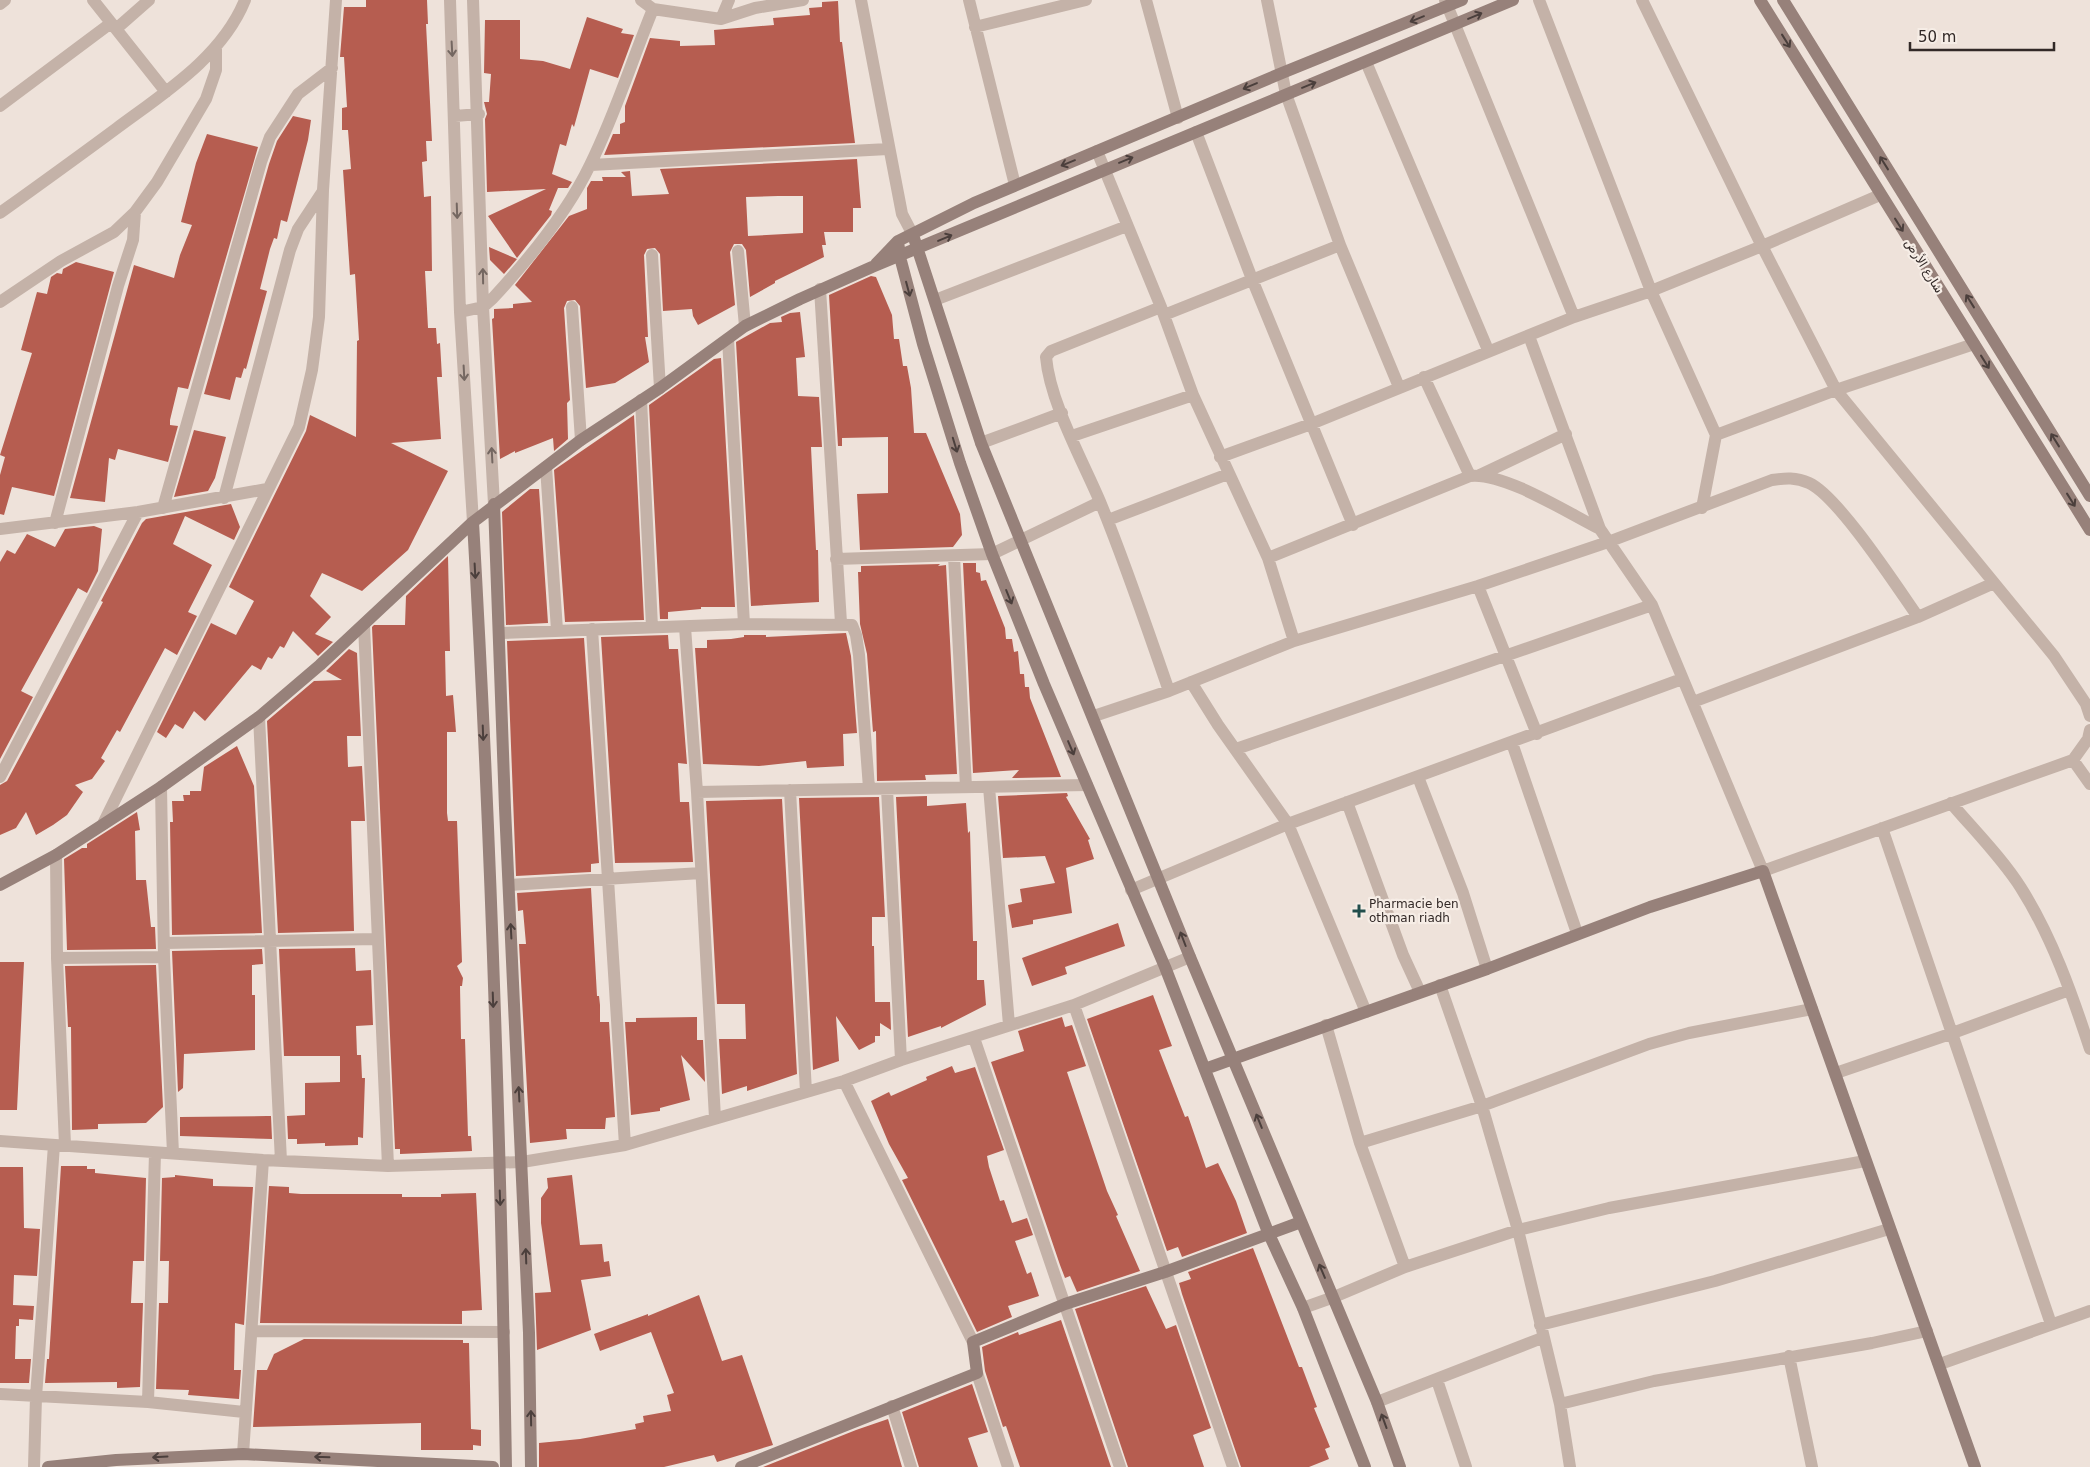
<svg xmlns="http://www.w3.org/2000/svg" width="2090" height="1467" viewBox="0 0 2090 1467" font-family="'DejaVu Sans',Cairo,sans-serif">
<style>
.building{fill:#b65d50;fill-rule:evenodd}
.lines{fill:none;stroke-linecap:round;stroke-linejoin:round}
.street{stroke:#c4b2a8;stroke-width:12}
.secondary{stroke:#97817a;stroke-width:12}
.oneway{stroke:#4b3f3c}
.oneway2{stroke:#746761}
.poi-dot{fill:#224e4c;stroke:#f6ede6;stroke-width:2}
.labels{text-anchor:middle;stroke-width:4.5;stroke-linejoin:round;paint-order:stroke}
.street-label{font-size:12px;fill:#322927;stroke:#f6ede6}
.poi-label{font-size:12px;fill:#322927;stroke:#f6ede6;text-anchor:start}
</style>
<rect width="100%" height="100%" fill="#eee2da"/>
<path class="building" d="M366 0H427L428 24H426L432 141H426L427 161 422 162 424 197 431 196 432 271H425L428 328H436L437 344 440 343 442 377H437L441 439 391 443 448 471 408 550 362 591 322 573 310 596 331 617 315 634 333 642 318 656 293 631 284 648 280 646 272 659 268 657 261 670 252 665 205 721 194 711 183 729 175 724 166 738 157 732 211 623 236 635 254 601 229 587 306 431 310 415 356 437 357 341 359 340 355 274 350 275 343 170 351 169 348 130H342V108L347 107 344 57H340L344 7H366Z
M838 1 840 42H842L855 143 604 155 613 134H620V124L625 122V106L650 38 680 41V46L715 45 714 30 774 25 773 18 810 15 809 8 822 7V2Z
M587 17 623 29 621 33 634 35 618 78 590 69 574 127 572 124 566 146 560 144 552 174 572 182 568 188H558L549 210 552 211 551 215 517 258 488 216 546 189 487 192 485 119 487 114 484 102H489L491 74 484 73 485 20H520V59L543 61 570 69Z
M293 116 311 120 308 140 287 222 281 220 277 239 274 238 270 249 260 289 267 291 246 369 244 368 241 378 236 377 230 400 204 394 269 164 277 141Z
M207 134 258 147 188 389 178 387 170 420V425L178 426 168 462 118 449 115 460 109 458 105 502 70 498 134 265 174 278 180 255 192 225 181 222 196 163Z
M857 159 861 208H853V232H824L826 245H822L824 257 775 281V283L750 297 746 250 742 244H734L730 252 735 305 698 325 693 316 692 309 663 311 660 254 655 248 647 249 644 255 648 337H645L649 362 615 383 586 388 580 306 575 300 567 301 564 308 570 400 567 403 568 439 554 451 553 438 515 453V451L500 459 492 319 494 318V309L513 308V304L532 302 515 285 569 216 587 209V188L591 181H603L602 177H626L621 172 630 171 632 196 669 194 660 169ZM778 196H803V233L748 236 746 197Z
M489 247 517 259 504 274 490 260Z
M76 262 114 272 54 496 12 487 4 515 0 514V475L5 457 0 455 32 353 21 350 37 292 47 294 51 277 57 273 62 274 63 269Z
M871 276 876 277 892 315 894 339H899L903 366H907L911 388 914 433H926L960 514 962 535 953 547 860 550 857 494 888 493V437L842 438V446H838L829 295Z
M800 312 805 357 796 358 798 396 819 397 822 447H811L816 550H818L819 602 751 606 736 342 770 323 782 322 781 317 790 313Z
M721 358 735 607H701V609L668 612V619H660L649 405 714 359Z
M634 415 644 620 565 622 554 470Z
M194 430 226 437 215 478 208 491 174 497Z
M530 489H539L548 623 506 625 502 512Z
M231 504 240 527 234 540 185 516 173 544 212 565 188 612 197 616 177 655 165 648 120 732 117 730 101 758 105 761 92 779 75 785 83 792 67 815 53 825 36 835 26 812 16 828 0 835V785L7 781 103 602 101 601 142 523 146 519Z
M94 526 102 529 98 571 87 593 78 588 21 691 33 697 0 759V562L7 550 15 554 27 534 55 547 65 529Z
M448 556 450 651H445L446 696 453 695 456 732H447V813L448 821H457L462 962 457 966 463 978 462 986H460L461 1039H465L468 1136H471L472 1151 400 1154V1149H395L372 627 374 625H405L406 596Z
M963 563H976V572L980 573 981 581 986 580 1005 628 1006 639H1012L1014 652 1018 651 1020 674H1024L1025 687H1029L1030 698 1061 777 1012 778 1019 770 973 773Z
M940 564 938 566 946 565 957 774 925 775 926 780 877 781 876 731 873 732 867 654 860 624 858 572H861V566Z
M846 633 851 656 857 733 843 734 844 766 807 768 806 761 759 766 703 764 695 648H707V640L731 639 744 637V635H766V637Z
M668 635 669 649H678L687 764 678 763 680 802H689L693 862 615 863 601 637Z
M584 638 599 863 591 864V872L516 876 507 641Z
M349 649 357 653 361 736H347L348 767 362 766 365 821H351L354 931 278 933 267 721 314 681 342 680 326 671Z
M237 746 254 786 262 933 172 935 170 822H173L172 801H184L183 795H190V791H201L204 767Z
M1067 793 1068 796 1066 797 1090 839 1088 840 1094 859 1066 868 1072 913 1033 920V924L1012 928 1008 905 1022 902 1020 889 1055 883 1045 856 1003 858 998 796Z
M927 796V806L966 803 968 833 970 831 973 941H977V980H984L986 1005 941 1028V1026L908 1037 896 797Z
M879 797 885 917H872V946H874L875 1002H890L891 1030 880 1023V1036H875V1042L859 1050 836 1016 839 1061 813 1070 799 798Z
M782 799 797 1074 747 1091V1086L722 1094 719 1039H746L745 1004H717L706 801Z
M137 812 140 830 135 831 136 880H146L151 927H155L156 949 67 950 64 859 82 848H87V844Z
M591 888 597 996H599L600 1005V1022H609L615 1117 606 1118 605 1129H566L567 1139 530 1143 519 944H526L523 910 518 911 517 893Z
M1118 923 1125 946 1065 967 1067 974 1032 986 1022 958Z
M355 948 356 971 371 970 373 1025 356 1026 357 1055H361L362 1078H365L363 1138 358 1137V1145L325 1146V1143L297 1144V1139H288L287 1116 305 1115V1083L340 1082V1056H284L279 949Z
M262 949 263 964 252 965V995H255V1050L184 1054 183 1088 178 1092 172 951Z
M0 962H24L17 1110H0Z
M156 965 163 1107 146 1123 98 1124V1129L72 1130 71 1027H68L65 966Z
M1153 995 1172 1046 1159 1050 1185 1117 1188 1116 1206 1168 1218 1163 1236 1201 1247 1233 1182 1257 1178 1247 1167 1251 1087 1019Z
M697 1017V1040H703L705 1082 681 1055 690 1100 660 1108V1111L631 1115 625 1022H636V1018Z
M1062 1017 1065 1027 1072 1025 1086 1066 1067 1072 1107 1191 1118 1215 1116 1216 1140 1271 1077 1292 1070 1276 1065 1278 1060 1265 991 1062 1024 1051 1018 1031Z
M952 1066 955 1073 975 1067 1004 1150 987 1156 989 1167 1000 1201 1004 1200 1012 1223 1027 1218 1033 1235 1015 1241 1027 1274 1031 1272 1039 1296 1008 1306 1012 1317 977 1332 902 1180 908 1178 889 1144 871 1101 889 1092 891 1096 927 1080 926 1077Z
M267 1116H271L272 1139 180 1136V1117Z
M61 1166H87V1169H95V1173L146 1178 144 1261H133L131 1303H143L140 1387 117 1388V1382L45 1383 47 1359H49Z
M0 1167H23L24 1228 40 1229 37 1276 14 1275 13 1305 34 1306 33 1320 19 1319V1326H16L15 1359H31L29 1383H0Z
M175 1175 213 1179V1186L253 1187 244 1325 235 1323 234 1370H241L239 1399 188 1395 189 1390 156 1389 159 1303H168L169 1261H160L162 1178 175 1177Z
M572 1175 580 1245 602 1244 604 1262 609 1261 611 1276 581 1280 591 1330 537 1350 535 1293 551 1292 541 1223V1198L548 1188 547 1178Z
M269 1186 289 1187V1193L301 1194H402V1197H441V1194L476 1193 482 1310 462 1311V1324L260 1323Z
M1253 1248 1299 1367H1302L1317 1407 1314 1408 1330 1447 1325 1449 1329 1459 1309 1467H1241L1182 1294 1179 1283 1191 1279 1188 1272Z
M1146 1286 1166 1329 1176 1325 1211 1428 1193 1435 1204 1467H1128L1075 1309Z
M699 1295 722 1361 742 1355 773 1445 717 1462 714 1455 664 1467H539V1443L580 1439 636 1429 635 1424 644 1422 643 1416 671 1411 667 1395 674 1393 651 1332 600 1351 594 1334 648 1314V1316Z
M1061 1320 1111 1467H1020L1006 1426 1003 1427 985 1371 982 1347 1018 1332 1019 1335Z
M304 1339 463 1340V1343H469L471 1429 481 1430V1446L473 1445V1450H421V1423L253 1427 257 1370H267L274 1354Z
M972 1384 988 1432 968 1438 978 1467H919L902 1412Z
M888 1419 902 1467H763L856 1430Z"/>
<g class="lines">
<path class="street" d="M93 0 166 92
M450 0 460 312 473 522
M473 0 483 307 494 504
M641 0 653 9
M861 0 902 214 913 235
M969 0 1015 185
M1146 0 1178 118
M1267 0 1286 94 1340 245 1399 387
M1445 0 1574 317
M1539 0 1651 291 1716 435 1836 390 1974 344
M1642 0 1762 246 1836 390 2054 656 2086 704 2090 716
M0 4 5 0
M721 19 729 0
M975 27 1086 0
M116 29 149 0
M1366 62 1488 350
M0 106 111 23
M455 116 479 114
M1196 132 1252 279 1353 525
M1097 151 1161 307 1193 395 1268 558 1294 641
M591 165 888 149
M0 213C39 185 78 157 117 128 164 93 222 57 245 0
M738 251 745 326
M652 255 660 388
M820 289 841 623
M935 300 1127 226
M0 302 61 261 114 232 135 212 157 182 206 99 216 70V46
M572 307 581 440
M1161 307 1051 351 1046 357C1050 403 1083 461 1101 504 1126 565 1147 628 1169 691
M460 312 483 307 493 298C530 258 567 213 590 165 615 115 632 60 653 9L721 19 755 8 803 0
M1164 315 1340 245
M1529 336 1600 529 1652 605 1763 871 2073 760 2088 739 2090 730
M728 339 744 624
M1424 377 1470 476
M641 400 652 627
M1072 436 1193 395
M981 443 1062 413
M1220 457 1311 424 1574 317 1651 291 1762 246 1880 195
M546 467 557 630
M1480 475 1566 434
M224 498 290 250 298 229 323 191
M163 508 261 162 270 137 298 94 332 68
M1702 508 1716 435
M1108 520 1228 474
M55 523 118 286 133 240 135 212
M0 529 138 512 267 489
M954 556 966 787
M1268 558 1470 476C1504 472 1568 513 1600 529
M836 559 992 554 1100 502
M1478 586 1537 734
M364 625C373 805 379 986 388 1166
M685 627 697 792 715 1118
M592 629 625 1145
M500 633 744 624 852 625 856 635 859 655 869 788
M1191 682 1218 725 1288 824 1366 1012
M1693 702 1918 617 1994 583
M1094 716 1169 691 1294 641 1478 586 1608 542 1772 480C1785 478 1796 477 1809 483 1838 496 1897 587 1918 617
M259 717 281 1161
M1512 743 1577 933
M1236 749 1652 605
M2073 760 2090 784
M0 777 138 512
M1418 777 1463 893 1487 969
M161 787 164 957 173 1153
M989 787 1009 1025
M887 789 901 1060
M790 790 806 1092
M697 792 1087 785
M1347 802 1403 955 1420 992
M1951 803C1974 830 2002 858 2021 888 2052 937 2072 994 2090 1049
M103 824 299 427 312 370 319 317 323 190 336 0
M1882 828 2051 1324
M56 855 57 958 65 1145
M509 885 701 873
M1131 890 1288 824 1682 679
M165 943 376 939
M57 958 164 957
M1440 985 1482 1106 1518 1230 1560 1404 1570 1467
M1074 1005 1233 1467
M1326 1025 1360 1143 1405 1267
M974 1038 1120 1467
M1836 1073 1950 1034 2069 990
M844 1081 973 1342
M0 1141 263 1160 388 1166 522 1162 625 1145 844 1081 901 1060 1074 1005 1190 957
M1360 1143 1482 1106 1649 1044 1689 1033 1812 1009
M1303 1308 1334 1297 1405 1267 1518 1230 1609 1208 1865 1161
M1540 1325 1715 1281 1889 1229
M252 1331 504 1332
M1789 1356 1812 1467
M1940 1364 2090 1311
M977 1373 1008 1467
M1437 1380 1466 1467
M0 1394 148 1402 244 1412
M148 1402 155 1153
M1377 1402 1542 1338
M1560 1404 1654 1381 1872 1343 1927 1331
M892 1406 911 1467
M243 1454 263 1160
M34 1467 36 1397 54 1145"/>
<path class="secondary" d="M1760 0 2090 530
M1783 0 2090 496
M913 235 981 443 1190 957 1377 1402 1400 1467
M898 241 900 257 923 344 960 463 992 554 1044 684 1165 967 1268 1232 1303 1308 1365 1467
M876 264 898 241 974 203 1282 73 1462 0
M494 504 505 808 529 1333 531 1467
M473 522C491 837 501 1152 506 1467
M0 885 56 855 161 787 259 717 320 665 473 522 581 440 660 388 745 326 800 299 872 267 1513 0
M1205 1069 1487 969 1650 907 1763 871 1975 1467
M48 1467 116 1460 243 1454 493 1467
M741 1467 977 1373 973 1342 1065 1304 1165 1272 1301 1222"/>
</g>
<defs><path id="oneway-shaft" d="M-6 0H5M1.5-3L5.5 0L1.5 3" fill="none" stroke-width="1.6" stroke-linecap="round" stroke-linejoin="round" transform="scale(1.25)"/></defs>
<g class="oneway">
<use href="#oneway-shaft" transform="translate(1475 16) rotate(-23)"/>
<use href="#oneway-shaft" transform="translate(1417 19) rotate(158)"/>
<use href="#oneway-shaft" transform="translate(1786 41) rotate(58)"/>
<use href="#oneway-shaft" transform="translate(1309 85) rotate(-22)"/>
<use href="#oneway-shaft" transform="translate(1250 86) rotate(157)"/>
<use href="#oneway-shaft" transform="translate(1126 160) rotate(-22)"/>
<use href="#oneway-shaft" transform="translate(1068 163) rotate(158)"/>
<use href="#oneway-shaft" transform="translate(1884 163) rotate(-122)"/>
<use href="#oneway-shaft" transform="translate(1899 225) rotate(58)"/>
<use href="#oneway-shaft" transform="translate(945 238) rotate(-23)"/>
<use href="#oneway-shaft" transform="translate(908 289) rotate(75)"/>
<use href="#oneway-shaft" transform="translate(1970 301) rotate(-122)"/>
<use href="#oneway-shaft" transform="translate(1985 362) rotate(58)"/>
<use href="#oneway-shaft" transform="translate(2055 440) rotate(-122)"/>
<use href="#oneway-shaft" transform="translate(955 445) rotate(73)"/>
<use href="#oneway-shaft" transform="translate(2071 500) rotate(58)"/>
<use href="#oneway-shaft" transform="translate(475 571) rotate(87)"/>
<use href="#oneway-shaft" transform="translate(1009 597) rotate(68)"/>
<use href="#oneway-shaft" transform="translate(483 733) rotate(88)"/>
<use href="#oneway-shaft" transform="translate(1071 748) rotate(67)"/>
<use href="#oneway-shaft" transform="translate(511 931) rotate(-93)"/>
<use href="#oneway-shaft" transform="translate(1183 939) rotate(-111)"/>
<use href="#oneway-shaft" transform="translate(493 1000) rotate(88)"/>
<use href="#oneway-shaft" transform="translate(519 1094) rotate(-93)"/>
<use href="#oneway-shaft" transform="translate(1259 1121) rotate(-112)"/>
<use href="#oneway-shaft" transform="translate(500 1198) rotate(88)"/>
<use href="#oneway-shaft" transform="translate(526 1256) rotate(-92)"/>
<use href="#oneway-shaft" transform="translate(1322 1271) rotate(-113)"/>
<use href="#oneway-shaft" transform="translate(531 1418) rotate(-91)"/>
<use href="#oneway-shaft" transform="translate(1384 1421) rotate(-110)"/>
<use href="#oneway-shaft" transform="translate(160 1457) rotate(177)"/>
<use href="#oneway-shaft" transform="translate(322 1457) rotate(-178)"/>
</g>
<g class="oneway2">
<use href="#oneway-shaft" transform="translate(452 49) rotate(87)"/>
<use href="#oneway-shaft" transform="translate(457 211) rotate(88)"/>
<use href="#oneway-shaft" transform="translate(483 276) rotate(-91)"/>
<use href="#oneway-shaft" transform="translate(464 373) rotate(87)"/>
<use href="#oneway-shaft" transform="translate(492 455) rotate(-93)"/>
</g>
<path class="poi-dot" d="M1356.5 903.5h5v5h5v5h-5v5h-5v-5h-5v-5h5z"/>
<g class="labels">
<g class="street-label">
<text transform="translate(1924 266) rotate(58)" y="4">شارع الأرض</text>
</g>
<g class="poi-label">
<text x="1369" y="908">Pharmacie ben<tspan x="1369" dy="14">othman riadh</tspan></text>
</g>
</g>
<path d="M1910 42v8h144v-8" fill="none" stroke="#322927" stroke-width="2.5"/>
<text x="1918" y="42" font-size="15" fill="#322927" stroke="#f6ede6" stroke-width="4" paint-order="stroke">50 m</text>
</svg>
